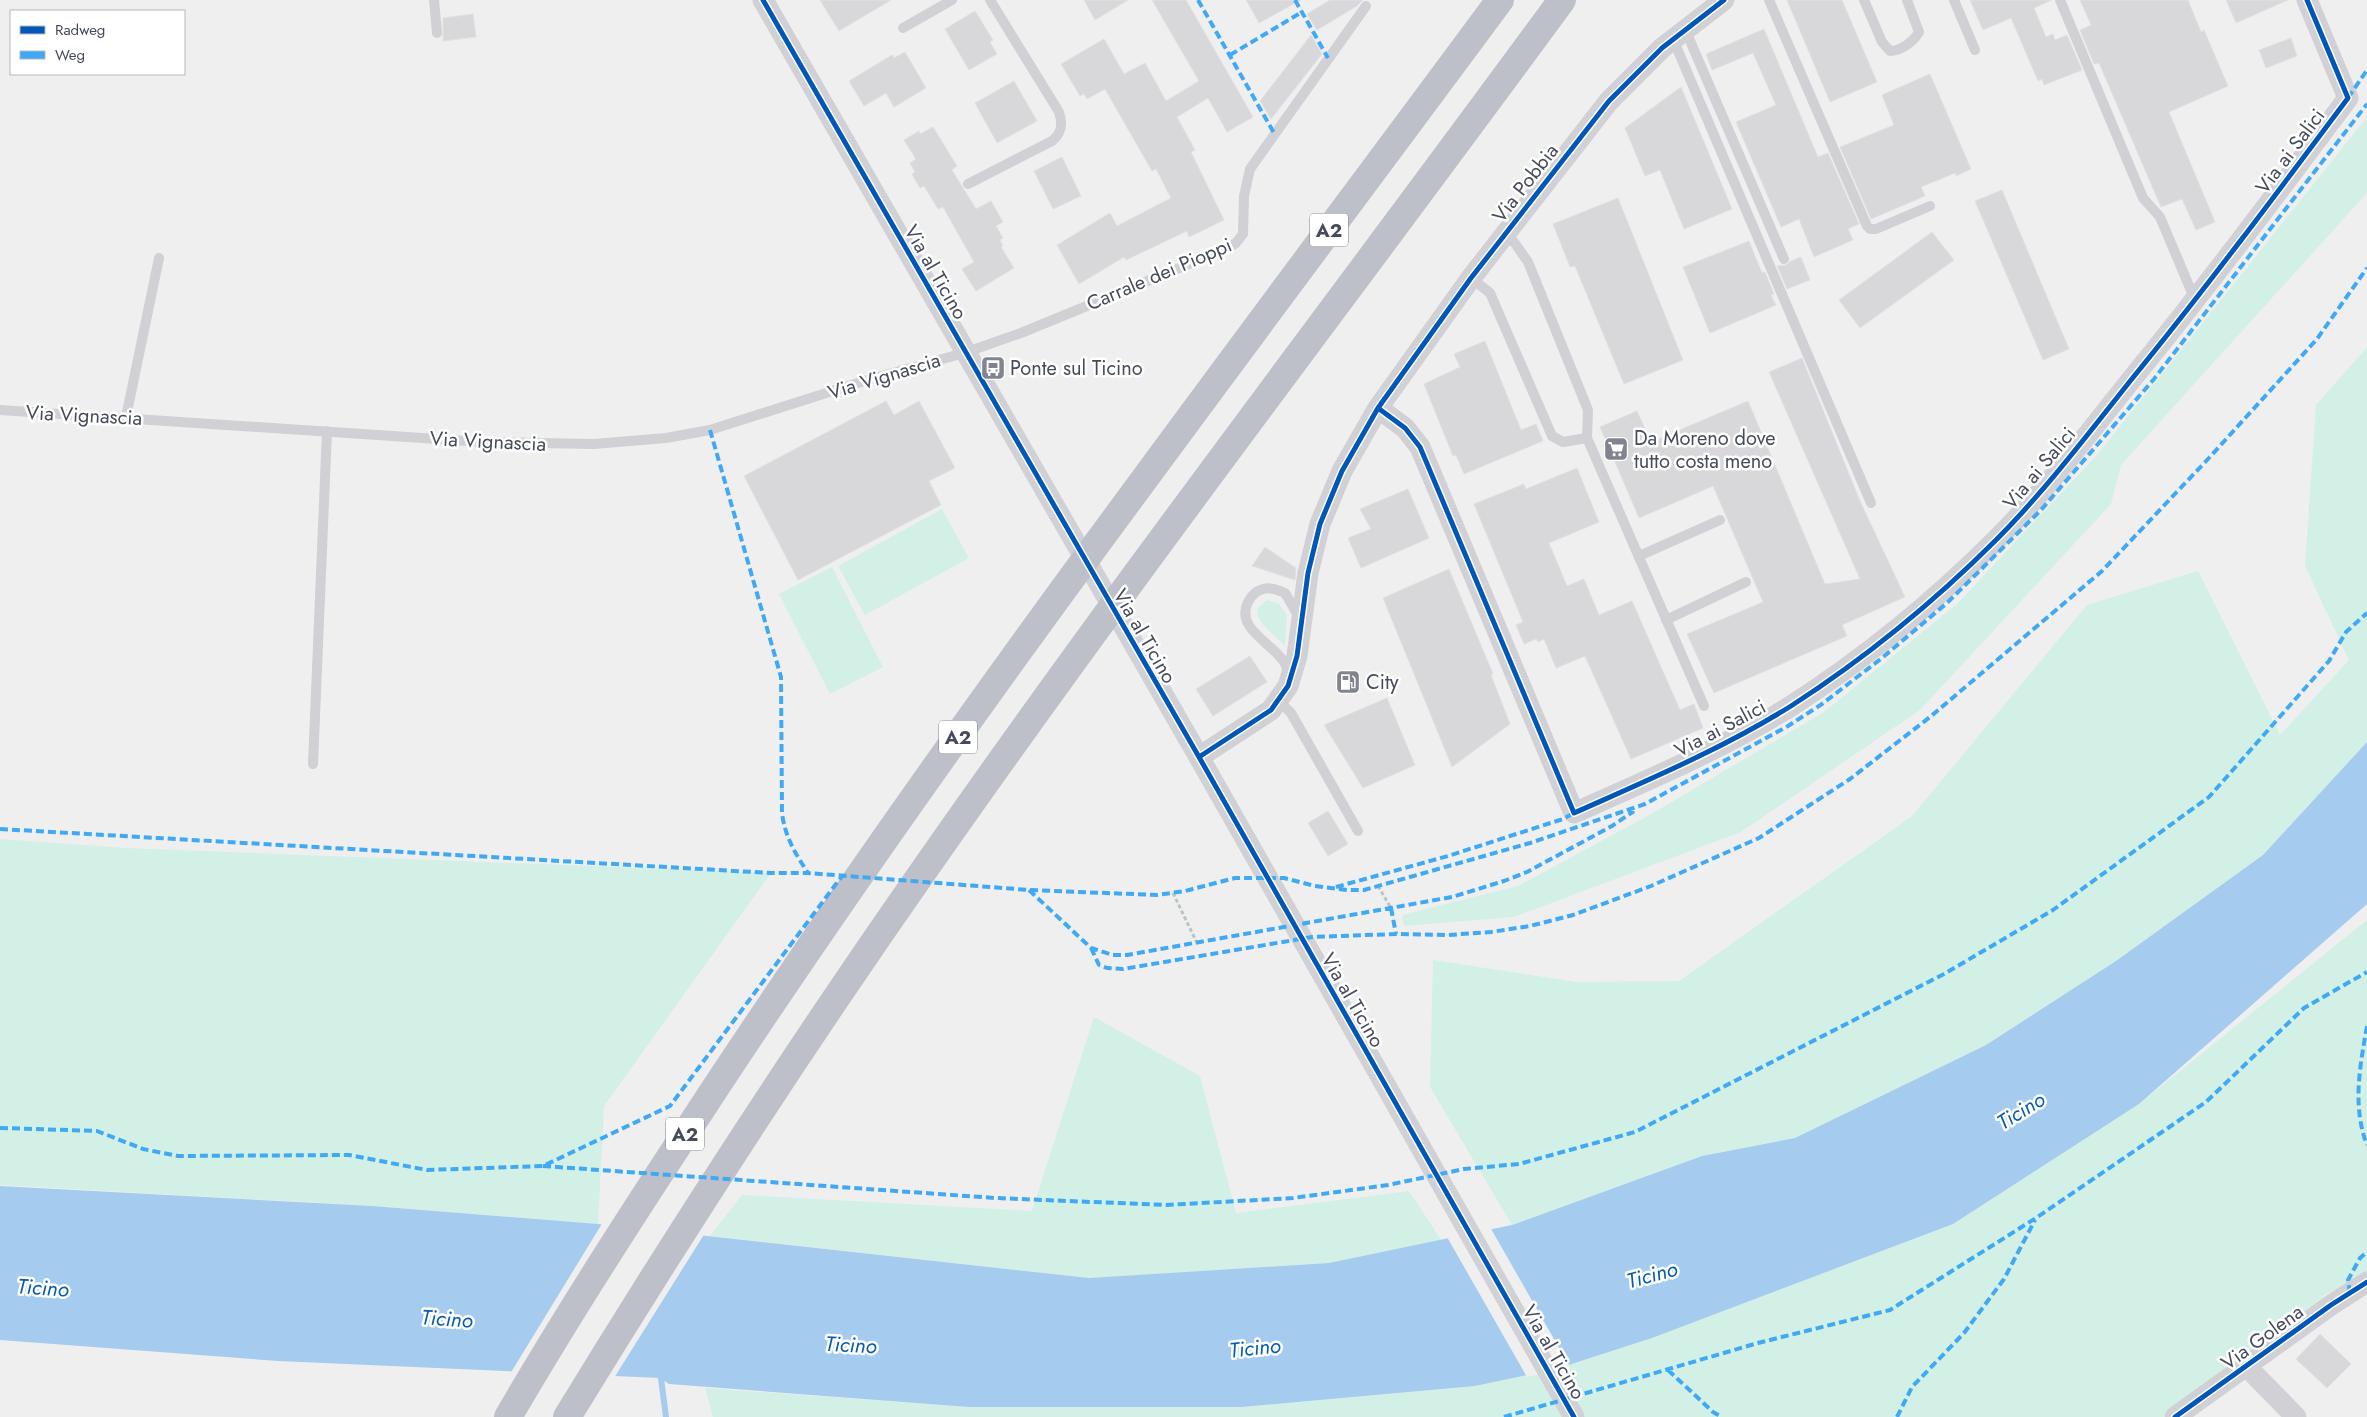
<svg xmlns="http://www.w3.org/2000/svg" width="2367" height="1417" viewBox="0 0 2367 1417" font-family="Jost,sans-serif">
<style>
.green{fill:#d2f0e6}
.water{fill:#a5cbef}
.pier{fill:#f0efef}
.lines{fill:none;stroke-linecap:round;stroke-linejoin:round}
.stream{stroke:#a5cbef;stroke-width:6}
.building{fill:#d8d8db;stroke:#e1e1e2}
.path{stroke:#bac5c6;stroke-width:3;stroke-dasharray:4 2.5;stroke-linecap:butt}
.service{stroke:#d0d0d5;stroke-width:10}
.minor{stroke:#d0d0d5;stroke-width:21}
.motorway{stroke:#bec0c9;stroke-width:28}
.quiet{stroke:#3fa9f5;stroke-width:4;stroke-dasharray:8 4;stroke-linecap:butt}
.cycleway-casing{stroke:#fff;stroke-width:8}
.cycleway{stroke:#0057b8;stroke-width:5}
.labels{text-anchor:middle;stroke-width:5;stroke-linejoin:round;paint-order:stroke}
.shield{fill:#fff;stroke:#7d818d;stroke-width:1}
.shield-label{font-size:19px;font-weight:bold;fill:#454b5c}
.street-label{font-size:20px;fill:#454b5c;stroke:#fff}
.poi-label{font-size:20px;fill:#454b5c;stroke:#fff;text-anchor:start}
.water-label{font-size:21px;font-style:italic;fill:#065cae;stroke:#fff}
</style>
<rect width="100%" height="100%" fill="#f0efef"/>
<path class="green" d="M2367 117V193L2121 465 2111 504 1920 710 1741 832 1514 917 1404 926 1402 915 1518 886 1653 813 1824 712 1957 604 2097 455Z
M2367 347V742L2263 855 2116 961 1986 1045 1795 1138 1702 1156 1512 1225 1430 1087 1433 960 1576 982 1679 981 1912 816 2087 605 2198 571 2280 735 2349 660 2305 566 2316 405Z
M942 509 969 558 865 615 838 566Z
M832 567 883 667 830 694 779 594Z
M1267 600 1279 604 1287 615 1285 646C1276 636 1253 621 1258 608Z
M0 839 126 848 771 873 604 1106 598 1224 372 1206 0 1185Z
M2367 920V1274L2325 1295 2196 1398 2163 1417H713L705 1388 969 1407H1242L1475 1386 1556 1369 1652 1338 1953 1224 2139 1104Z
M1094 1017 1200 1076 1236 1213 1409 1191 1442 1241 1329 1263 1089 1278 710 1236 742 1195 1032 1211Z"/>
<path class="water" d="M2367 742V904L2139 1104 1953 1224 1652 1338 1556 1369 1475 1386 1242 1407H969L669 1384 660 1378 278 1361 0 1340V1186L372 1206 598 1224 1089 1278 1329 1263 1512 1225 1702 1156 1795 1138 1986 1045 2116 961 2263 855Z"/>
<path class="pier" d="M603 1222 705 1233 614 1378 510 1374Z
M1490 1227 1570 1367 1527 1377 1447 1237Z"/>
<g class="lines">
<path class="stream" d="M660 1371 666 1417"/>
</g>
<path class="building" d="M820 0H891L839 31Z
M1084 0H1128L1095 20Z
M1152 0H1186L1253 117 1227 132 1208 98 1177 117 1195 150 1191 152 1224 220 1189 237 1187 231 1126 260 1124 257 1079 284 1057 245 1110 213 1117 226 1171 198 1156 169 1152 171 1105 89 1087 99 1084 94 1080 96 1061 64 1104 39 1124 74 1145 63 1166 101 1199 81Z
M1246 0H1301L1259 23Z
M1330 0H1363L1357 6 1317 30 1307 14Z
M1787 0H1842L1877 82 1830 102Z
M1970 0H2052L2034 8 2046 37 2053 34 2055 40 2067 35 2082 70 2044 85 2042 79 2038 81 2011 18 1983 30Z
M2080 0H2188L2201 32 2204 30 2228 86 2169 112 2215 222 2196 230 2182 199 2161 207 2099 63 2094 64 2080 30 2091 25Z
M2226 0H2288L2236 23Z
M975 11 993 40 990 42 997 54 969 70 945 29Z
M473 14 476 37 443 41V18Z
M1764 29 1818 157 1828 153 1859 224 1848 229 1853 240 1814 257 1799 219 1781 227 1736 122 1776 105 1753 53 1712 70 1706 54Z
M1311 35 1322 54 1271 119 1260 101Z
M2291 38 2297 56 2266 68 2259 50Z
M905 52 926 88 894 107 886 93 864 106 849 81 892 55 894 58Z
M1930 74 1971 169 1956 176 1955 173 1921 187 1925 196 1871 219 1840 147 1894 125 1882 95Z
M1014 81 1037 121 997 143 975 103Z
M1681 87 1732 209 1684 229 1660 170 1645 176 1625 128Z
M933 127 957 166 952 170 976 209 991 201 1003 222 996 226 1003 238 1000 240 1003 246 1001 247 1014 268 976 291 962 269 974 262 943 207 938 209 924 186 920 188 912 174 915 172 910 163 916 159 904 140 919 131 920 134Z
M1062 157 1081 196 1053 209 1034 171Z
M2002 190 2069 349 2043 360 1975 201Z
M1618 198 1683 360 1624 384 1575 266 1570 267 1553 224Z
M1932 232 1954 260 1860 328 1839 300Z
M1749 241 1762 273 1765 272 1774 294 1771 295 1776 305 1710 333 1683 267Z
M1801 257 1810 280 1787 289 1777 266 1786 265 1791 261Z
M1485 341 1521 430 1536 424 1543 441 1464 474 1456 455 1453 456 1424 384 1460 367 1454 354Z
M1802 358 1860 501 1905 597 1842 625 1847 636 1714 693 1687 634 1763 602 1713 486 1639 518 1600 427 1637 411 1651 442 1748 401 1825 584 1860 579 1769 372Z
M886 401 894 415 919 401 955 468 929 481 941 505 798 580 744 476Z
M1577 468 1599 522 1549 543 1567 586 1584 579 1599 615 1632 601 1680 710 1694 704 1703 728 1631 759 1585 656 1556 668 1544 639 1538 642 1536 639 1524 644 1516 625 1523 622 1474 504 1524 484 1526 489Z
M1408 489 1429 538 1361 568 1348 538 1371 529 1360 509Z
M1265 547 1296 568 1295 580 1252 566Z
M1449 569 1493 674 1491 675 1510 724 1452 767 1383 598Z
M1250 656 1267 682 1213 716 1196 689Z
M1387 698 1415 765 1363 788 1324 725Z
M1328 811 1348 844 1328 856 1308 823Z
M2320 1334 2351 1364 2327 1388 2296 1359Z"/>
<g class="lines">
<path class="path" d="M1378 886 1391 908
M1173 893 1197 943"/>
<path class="service" d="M434 0 437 33
M1769 0 1867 226 1870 229H1876L1930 206
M1864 0 1882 42 1890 51C1901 51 1914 41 1919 32L1907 0
M1954 0 1975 50
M2060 0 2143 198 2160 217 2195 300
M903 28 952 0
M1685 29 1784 259
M1673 39 1871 503
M968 184 1052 141C1062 133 1063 124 1059 112L990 0
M1471 278 1490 293 1552 436 1563 442 1587 438 1588 410 1528 262 1514 242 1504 234
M0 410 482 442 594 444 666 438 710 430 864 381 964 353 1021 333 1228 248 1236 243 1243 234 1244 196 1250 169 1366 6
M126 417 159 258
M1587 438 1704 706
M1639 556 1720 520
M1666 620 1746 582
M1288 672C1284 646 1233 633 1248 602 1251 596 1256 591 1263 589 1271 587 1278 590 1285 593L1299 617
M1279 701 1291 713 1358 831
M313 764 327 431"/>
<path class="minor" d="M763 0 1199 757 1574 1417
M1378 408 1405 428 1420 447 1574 813C1648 780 1722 749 1791 706 1864 659 1934 602 1996 540 2045 491 2088 434 2131 380 2206 288 2277 193 2348 98L2307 0
M1199 757 1271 710 1288 686 1297 656 1308 573 1320 524 1342 471 1378 408 1471 278 1609 101 1662 48 1724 0
M2247 1367 2296 1417
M2175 1417 2331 1305 2367 1282"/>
<path class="motorway" d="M508 1417C572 1307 642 1200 712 1093 959 718 1233 361 1500 0
M567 1417C682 1229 802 1044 929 863 1133 571 1351 288 1562 0"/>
<path class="quiet" d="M1198 0 1274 133
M1295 0 1328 58
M1230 55 1302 12
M2348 98 2367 70
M710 430 781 677 782 813C785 837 795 853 808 873
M0 829 771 873H808L1029 890 1157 895 1185 891 1235 878H1284L1315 886 1347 890H1364L1530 843 1645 804 1788 726 1822 704 1882 658 1947 603 2041 510 2154 379 2367 104
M1336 887 1448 856 1563 819 1574 813
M1029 890 1091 948 1113 955H1127L1452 897 1504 881 1527 872 1612 826 1634 811
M1391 908 1396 934
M1091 948 1099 965 1107 968 1123 969 1312 937 1396 934 1448 935 1491 932 1530 926 1573 915 1651 886 1759 838 1850 779 1930 717 2102 571 2208 459 2317 339 2367 268
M2367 1026C2360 1066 2352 1106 2367 1145
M0 1128 97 1131 143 1149 178 1156 349 1155 427 1170 543 1166 670 1106 842 876
M543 1166 995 1198 1166 1205 1293 1198 1388 1185 1464 1169 1519 1164 1635 1132 1944 974 2053 910 2209 797 2329 661 2346 632 2367 613
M2350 1293 2348 1280 2360 1258 2367 1252
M1668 1370 1713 1412 1722 1417
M1504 1417 1758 1343 1890 1310 2036 1218 2206 1102 2304 1008 2367 972
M1897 1417 1912 1387 1964 1333 2004 1279 2035 1220"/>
<defs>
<path id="cycleway" d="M763 0 1199 757 1574 1417
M1378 408 1405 428 1420 447 1574 813C1648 780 1722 749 1791 706 1864 659 1934 602 1996 540 2045 491 2088 434 2131 380 2206 288 2277 193 2348 98L2307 0
M1199 757 1271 710 1288 686 1297 656 1308 573 1320 524 1342 471 1378 408 1471 278 1609 101 1662 48 1724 0
M2175 1417 2331 1305 2367 1282"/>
</defs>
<use href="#cycleway" class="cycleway-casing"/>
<use href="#cycleway" class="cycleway"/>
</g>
<defs>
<symbol id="bus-square" viewBox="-11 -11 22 22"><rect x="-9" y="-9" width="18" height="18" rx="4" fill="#81848f" stroke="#fff"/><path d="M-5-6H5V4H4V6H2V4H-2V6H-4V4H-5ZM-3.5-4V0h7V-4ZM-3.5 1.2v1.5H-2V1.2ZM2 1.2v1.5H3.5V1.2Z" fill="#fff"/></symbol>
<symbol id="supermarket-square" viewBox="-11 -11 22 22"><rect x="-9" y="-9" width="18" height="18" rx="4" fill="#81848f" stroke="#fff"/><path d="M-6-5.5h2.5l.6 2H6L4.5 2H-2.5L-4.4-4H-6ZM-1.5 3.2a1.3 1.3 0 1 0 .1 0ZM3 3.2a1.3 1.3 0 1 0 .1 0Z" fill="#fff"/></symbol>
<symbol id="fuel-square" viewBox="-11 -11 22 22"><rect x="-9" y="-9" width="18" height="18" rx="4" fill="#81848f" stroke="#fff"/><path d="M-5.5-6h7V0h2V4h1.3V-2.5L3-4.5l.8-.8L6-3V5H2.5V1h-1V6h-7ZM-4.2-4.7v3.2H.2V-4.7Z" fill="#fff"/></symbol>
</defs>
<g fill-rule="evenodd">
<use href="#bus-square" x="979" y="354" width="28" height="28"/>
<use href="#supermarket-square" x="1602" y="435" width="28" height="28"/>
<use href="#fuel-square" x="1334" y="668" width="28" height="28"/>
</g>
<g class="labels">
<g class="shield">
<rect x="1310" y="213.5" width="38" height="33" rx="4"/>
<rect x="939" y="720.5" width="38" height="33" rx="4"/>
<rect x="666" y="1117.5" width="38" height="33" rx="4"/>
</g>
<g class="shield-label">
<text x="1329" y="237">A2</text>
<text x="958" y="744">A2</text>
<text x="685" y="1141">A2</text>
</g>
<g class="street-label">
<text transform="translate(2290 151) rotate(-53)" y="7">Via ai Salici</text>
<text transform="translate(1525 183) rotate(-52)" y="7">Via Pobbia</text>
<text transform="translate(936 272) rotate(60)" y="7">Via al Ticino</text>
<text transform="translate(1159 274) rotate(-23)" y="7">Carrale dei Pioppi</text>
<text transform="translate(884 376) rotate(-17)" y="7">Via Vignascia</text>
<text transform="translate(84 415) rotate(3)" y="7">Via Vignascia</text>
<text transform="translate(488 441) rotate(3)" y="7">Via Vignascia</text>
<text transform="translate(2039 468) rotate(-50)" y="7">Via ai Salici</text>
<text transform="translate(1145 636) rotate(60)" y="7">Via al Ticino</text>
<text transform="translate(1720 728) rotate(-28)" y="7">Via ai Salici</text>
<text transform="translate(1353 1000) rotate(60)" y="7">Via al Ticino</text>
<text transform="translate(2262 1337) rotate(-36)" y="7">Via Golena</text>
<text transform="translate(1554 1352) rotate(60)" y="7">Via al Ticino</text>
</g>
<g class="poi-label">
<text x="1010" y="375">Ponte sul Ticino</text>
<text x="1634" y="445">Da Moreno dove<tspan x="1634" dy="23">tutto costa meno</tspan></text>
<text x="1366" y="689">City</text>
</g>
<g class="water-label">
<text transform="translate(2021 1111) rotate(-32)" y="7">Ticino</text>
<text transform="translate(1652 1275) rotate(-15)" y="7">Ticino</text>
<text transform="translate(43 1288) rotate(4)" y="7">Ticino</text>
<text transform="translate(447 1319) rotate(4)" y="7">Ticino</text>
<text transform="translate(851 1345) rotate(3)" y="7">Ticino</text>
<text transform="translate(1255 1348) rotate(-6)" y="7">Ticino</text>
</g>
</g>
<rect x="10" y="10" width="175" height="65" fill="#ffffff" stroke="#b5b7be"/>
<rect x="20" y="26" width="25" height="8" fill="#0057b8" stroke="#b5b7be"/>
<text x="55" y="35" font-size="15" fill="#454b5c">Radweg</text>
<rect x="20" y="51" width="25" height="8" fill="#3fa9f5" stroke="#b5b7be"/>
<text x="55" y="60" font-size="15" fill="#454b5c">Weg</text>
</svg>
